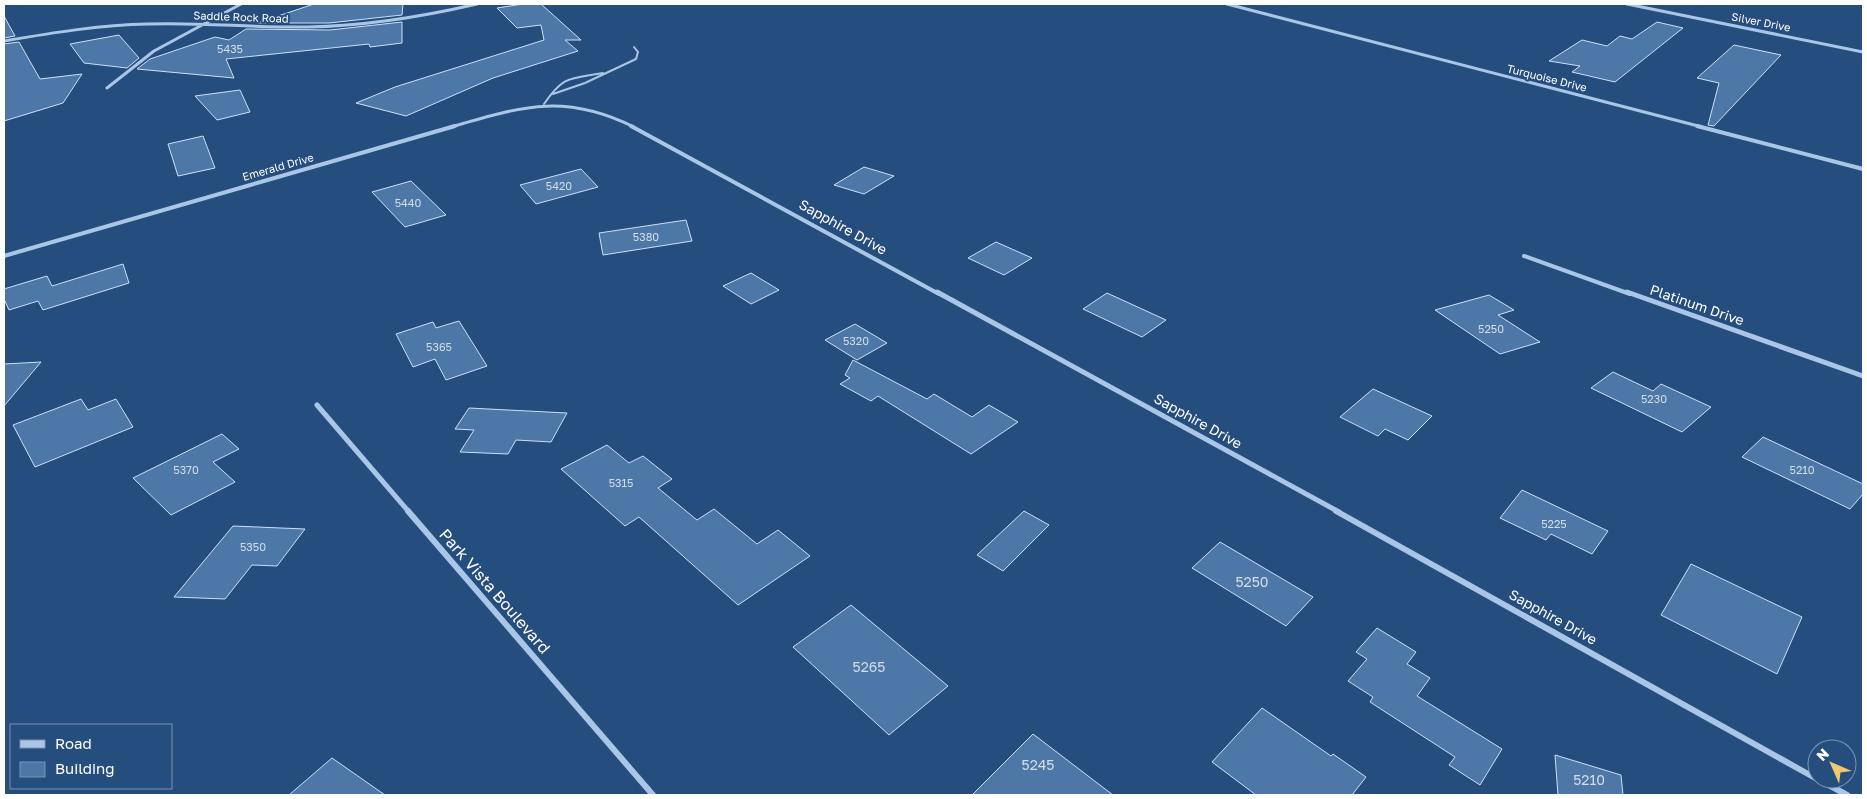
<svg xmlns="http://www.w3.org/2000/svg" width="1867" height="799" viewBox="0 0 1867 799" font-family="'Golos Text',sans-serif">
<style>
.building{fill:#4d77a7;stroke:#cee0f5}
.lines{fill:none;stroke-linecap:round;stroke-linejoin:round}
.service{stroke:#aac6e6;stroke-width:2}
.minor-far3{stroke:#aac6e6;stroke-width:3}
.minor-far2{stroke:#aac6e6;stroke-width:4}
.minor-far1{stroke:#aac6e6;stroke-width:5}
.minor{stroke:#aac6e6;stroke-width:6}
.labels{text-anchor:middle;stroke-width:4;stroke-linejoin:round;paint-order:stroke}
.far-street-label{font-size:11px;fill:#fff;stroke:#254d7e}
.number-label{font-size:11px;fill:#d2dde9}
.street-label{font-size:14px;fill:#fff;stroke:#254d7e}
.near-number-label{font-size:14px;fill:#d2dde9}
.near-street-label{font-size:16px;fill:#fff;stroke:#254d7e}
</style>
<rect width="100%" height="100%" fill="#254d7e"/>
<path class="building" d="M314 4H403L402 15 329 23H257Z
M523 4H541L581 40H565L578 51 493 78 406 116 356 103 395 87 544 40 541 25 517 28 497 8Z
M4 16 15 36 4 38Z
M402 22V43L370 47 369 44 226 59 234 78 137 69 150 59 215 37 229 40 246 29 330 30Z
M1657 22 1683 28 1615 82 1572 72 1580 66 1549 61 1582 40 1607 46 1620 36 1632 39Z
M119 35 139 58 127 68 84 63 70 44Z
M19 42 40 79 82 74 63 103 4 121V44Z
M1734 45 1781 55 1714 126 1708 125 1719 83 1697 78Z
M240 90 250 112 217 120 195 96Z
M203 136 215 168 178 176 168 144Z
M864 167 894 176 864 194 834 185Z
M581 169 598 187 536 204 520 185Z
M411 181 446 215 405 227 372 192Z
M686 220 692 241 603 255 599 233Z
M996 242 1032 258 1004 275 968 258Z
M123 264 129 283 43 310 38 301 9 310 4 299V289L47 276 52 286Z
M751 273 779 290 751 304 723 286Z
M1107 293 1166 320 1142 337 1083 309Z
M1489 295 1514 310 1498 315 1540 342 1500 354 1435 310Z
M459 321 487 366 446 380 435 359 413 367 396 334 433 322 436 328Z
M855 324 887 343 857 360 825 340Z
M853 360 927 399 934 394 972 417 989 405 1018 422 971 454 878 396 871 401 840 384 850 378 845 375Z
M41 362 4 406V364Z
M1613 372 1653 391 1661 384 1711 407 1682 432 1591 388Z
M1373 389 1432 416 1408 440 1385 429 1378 436 1340 417Z
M81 399 88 410 116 399 133 427 35 467 13 425Z
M469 408 567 413 551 442 516 440 508 454 460 452 474 430 455 429Z
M222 434 239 449 213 462 235 482 171 515 133 478Z
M1763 437 1863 484V494L1850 509 1742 457Z
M607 445 629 463 643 456 672 479 658 488 697 520 714 509 757 544 778 530 810 556 738 605 639 517 625 526 561 469Z
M1522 490 1608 531 1592 554 1551 534 1546 540 1500 518Z
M1024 511 1049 525 1003 571 977 555Z
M233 526 305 529 277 566 252 565 225 599 174 597Z
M1220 542 1313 597 1286 626 1192 568Z
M1691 564 1802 617 1777 674 1661 615Z
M851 605 948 686 889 735 793 647Z
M1377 628 1416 652 1407 664 1430 678 1417 696 1502 749 1480 785 1449 765 1455 757 1370 702 1373 697 1348 681 1367 659 1356 652Z
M1262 708 1331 756 1333 754 1366 777 1352 795H1256L1212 762Z
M1033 734 1113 795H972Z
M1555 755 1621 775 1623 795H1558Z
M332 758 385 795H289Z"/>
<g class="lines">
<path class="service" d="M553 94 585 83 636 59 638 52 634 47
M544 104C564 75 570 79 603 73"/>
<path class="minor-far3" d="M1227 4 1702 127
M1627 4 1863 52
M4 41C51 33 99 25 148 24 201 22 254 28 308 27 365 26 421 17 477 4
M107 88 154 51 241 4
M451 127C521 107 563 92 634 127"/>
<path class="minor-far2" d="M631 126 939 294
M1697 126 1863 169
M4 256 455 126
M1524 256 1630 294"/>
<path class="minor-far1" d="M937 292 1339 512
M1627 292 1863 376
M317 405 409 512"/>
<path class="minor" d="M408 511 653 795
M1336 511 1817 779
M1818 779 1847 795"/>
</g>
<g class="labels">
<g class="far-street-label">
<text transform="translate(241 17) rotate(2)" y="4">Saddle Rock Road</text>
<text transform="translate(1761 22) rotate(11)" y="4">Silver Drive</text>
<text transform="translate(1547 78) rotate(14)" y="4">Turquoise Drive</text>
<text transform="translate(278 167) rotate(-16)" y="4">Emerald Drive</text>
</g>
<g class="number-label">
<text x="230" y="53">5435</text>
<text x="559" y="190">5420</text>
<text x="408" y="207">5440</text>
<text x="646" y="241">5380</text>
<text x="1491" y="333">5250</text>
<text x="856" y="345">5320</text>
<text x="439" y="351">5365</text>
<text x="1654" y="403">5230</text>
<text x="186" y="474">5370</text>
<text x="1802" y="474">5210</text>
<text x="621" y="487">5315</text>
<text x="1554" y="528">5225</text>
<text x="253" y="551">5350</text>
</g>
<g class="street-label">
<text transform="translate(843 227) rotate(29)" y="5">Sapphire Drive</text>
<text transform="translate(1697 305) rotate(19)" y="5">Platinum Drive</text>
<text transform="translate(1198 421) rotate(29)" y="5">Sapphire Drive</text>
<text transform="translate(1553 617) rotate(29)" y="5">Sapphire Drive</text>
</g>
<g class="near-number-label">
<text x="1252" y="587">5250</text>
<text x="869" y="672">5265</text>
<text x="1038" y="770">5245</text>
<text x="1589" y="785">5210</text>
</g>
<g class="near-street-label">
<text transform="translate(495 591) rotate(49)" y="6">Park Vista Boulevard</text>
</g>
</g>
<rect width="1867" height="799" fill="none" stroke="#ffffff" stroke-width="10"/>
<rect x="10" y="724" width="162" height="65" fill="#254d7e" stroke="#7c94b2"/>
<rect x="20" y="740" width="25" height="8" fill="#aac6e6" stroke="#7c94b2"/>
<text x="55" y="749" font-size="15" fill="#ffffff">Road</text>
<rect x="20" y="762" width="25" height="15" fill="#4d77a7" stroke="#7c94b2"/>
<text x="55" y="774" font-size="15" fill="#ffffff">Building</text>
<g transform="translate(1832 764) rotate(315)"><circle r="24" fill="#254d7e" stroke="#7c94b2"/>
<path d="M0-4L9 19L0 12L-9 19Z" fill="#efc86f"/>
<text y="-8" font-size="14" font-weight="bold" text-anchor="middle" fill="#ffffff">N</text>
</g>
</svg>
